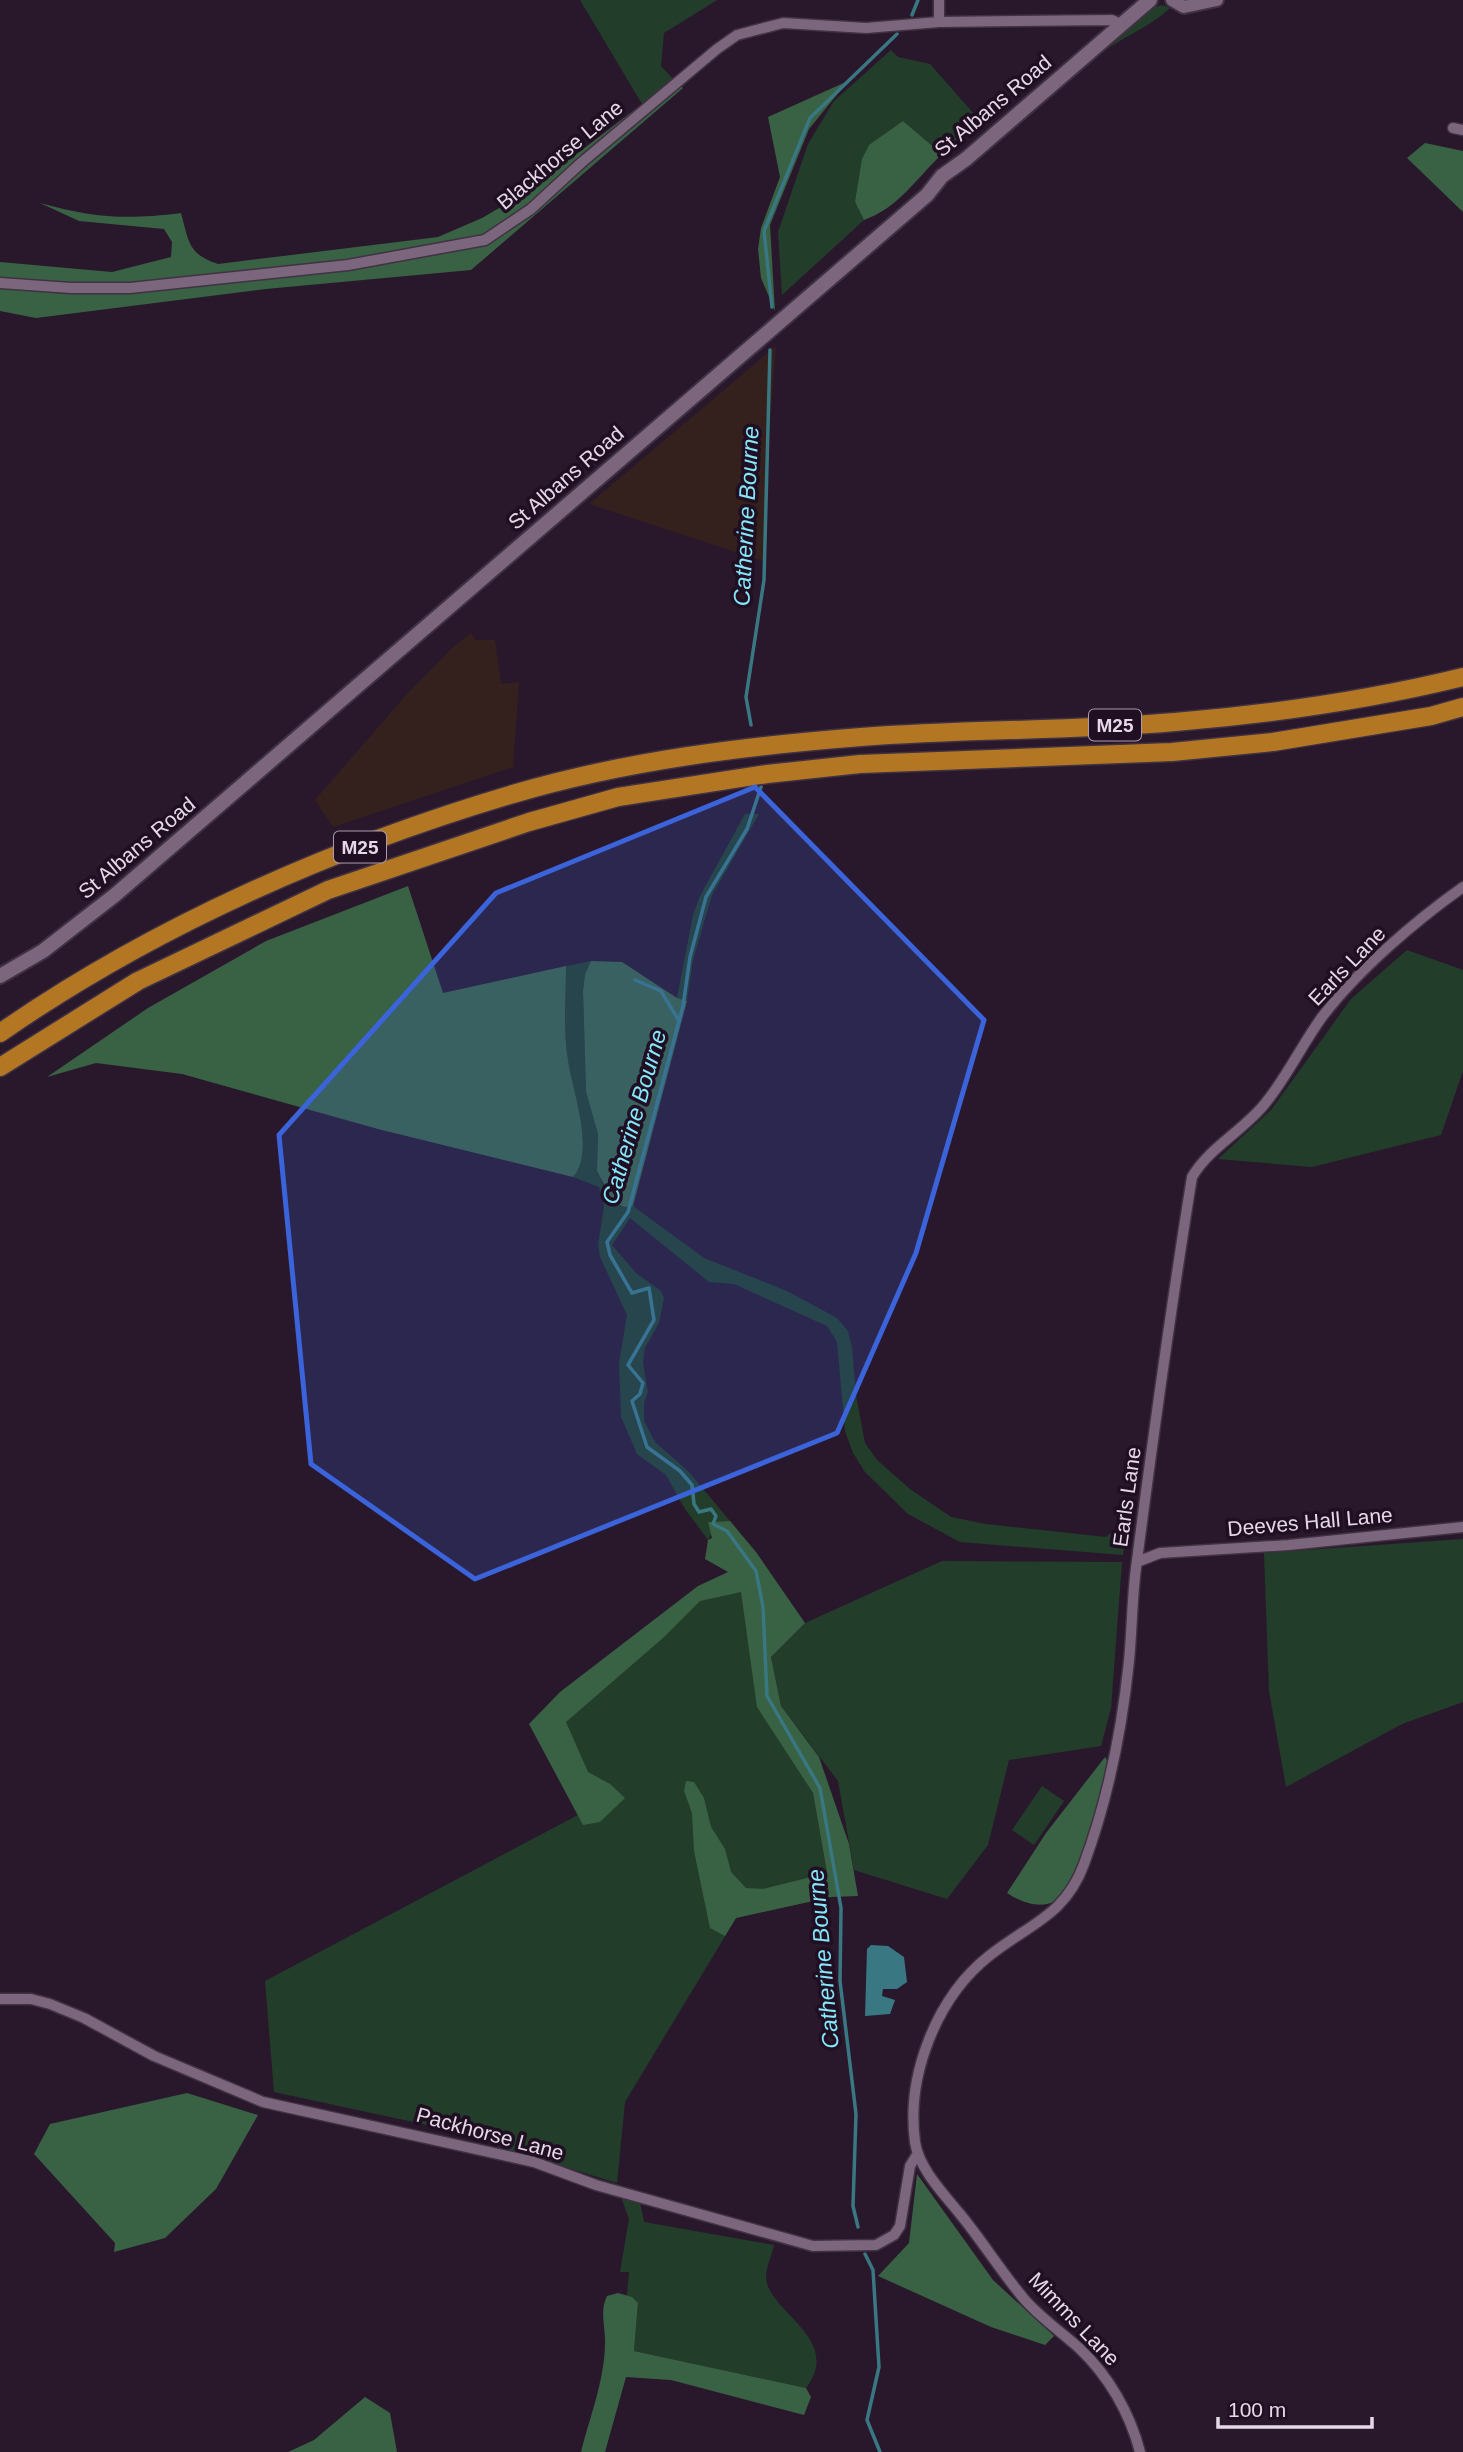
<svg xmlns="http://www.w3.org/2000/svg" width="1463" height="2452" viewBox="0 0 1463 2452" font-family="Arial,sans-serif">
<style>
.industrial{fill:#34211e}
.green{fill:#223e2a}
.forest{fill:#396144}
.water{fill:#397782}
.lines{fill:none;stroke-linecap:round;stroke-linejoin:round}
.stream{stroke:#397782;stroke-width:3.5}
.minor-casing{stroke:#403242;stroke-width:13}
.tertiary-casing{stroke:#403242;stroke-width:16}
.secondary-casing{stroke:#403242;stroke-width:18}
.motorway-casing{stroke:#403242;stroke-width:21}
.minor{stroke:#7b667e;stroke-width:10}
.tertiary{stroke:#7b667e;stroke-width:12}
.secondary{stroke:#7b667e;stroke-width:14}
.motorway{stroke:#b37724;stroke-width:18}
.marked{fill:#3b63da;fill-opacity:0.2;stroke:#3b63da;stroke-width:5;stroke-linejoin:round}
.labels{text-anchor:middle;stroke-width:7;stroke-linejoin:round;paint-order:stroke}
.shield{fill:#200e22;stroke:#ab9cac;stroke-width:2}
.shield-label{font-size:19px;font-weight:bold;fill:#e6d9e7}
.street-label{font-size:21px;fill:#e6d9e7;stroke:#200e22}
.water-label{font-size:23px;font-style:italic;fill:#85e7fa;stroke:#200e22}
</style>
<rect width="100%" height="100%" fill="#29182c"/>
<path class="industrial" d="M776 346 765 493 766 562 589 504Z
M471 633 476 640H495L501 684 519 682 513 767 333 827 315 800 407 694 452 648Z"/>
<path class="green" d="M580 0H717L664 33 661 66 673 79 642 104Z
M1162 5 1170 8C1154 24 1129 34 1109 48L1151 8Z
M891 50 898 57 930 64 981 122 942 154 903 121 855 202 864 220 782 295 778 232 808 144 834 101Z
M745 814H759L712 895 693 960 687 1001 677 998 693 915 700 896Z
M1407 950 1463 970V1071L1441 1135 1312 1167 1218 1159 1271 1110 1351 999Z
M591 961 585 974 583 991 586 1092 598 1134 597 1171 605 1189 625 1207 633 1206 704 1258 787 1291 837 1318 848 1331 852 1347 856 1395 865 1443 877 1460 910 1489 951 1517 986 1524 1106 1537 1128 1518 1123 1555 960 1542 908 1514 865 1472 853 1453 845 1431 837 1342 827 1326 734 1284 709 1282 630 1218 612 1245 636 1273 661 1291 664 1298 659 1323 645 1348 643 1363 648 1392 644 1403V1421L655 1442 688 1471 730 1521 708 1522 712 1533 708 1540 685 1509 666 1475 637 1454 621 1417 619 1363 627 1315 600 1257 598 1245 604 1206 599 1187 573 1177C596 1152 572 1090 568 1060 563 1030 566 997 566 966Z
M1463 1539V1702L1402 1724 1286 1787 1269 1691 1264 1553Z
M942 1561 1122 1562 1111 1708 1101 1746 1009 1760 988 1845 947 1899 854 1870 838 1781 781 1706 771 1657 805 1623Z
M741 1574 761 1699 813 1793 831 1897 736 1918 625 2102 617 2183 432 2126 274 2092 265 1981 593 1807 543 1722 711 1583Z
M1042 1786 1064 1801 1034 1845 1012 1830Z
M621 2197 640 2202 644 2222 774 2245C772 2255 766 2267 766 2277 767 2312 844 2338 806 2388L634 2351 638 2303 627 2296 629 2272H620L629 2219Z"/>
<path class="forest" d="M848 81 809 129 770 225 775 311 761 278 758 249 761 228 780 177 768 117Z
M678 83 683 88 471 270 266 289 36 318 0 311V262L112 272 171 257 172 242 164 229 79 221 40 203C94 218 125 220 181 213 189 242 188 254 218 264L438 237 482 218 527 192 642 104 647 110Z
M903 121 942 154C916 179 898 208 864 220L855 202 862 159 869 145Z
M1425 143 1463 151V212L1407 158Z
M408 886 443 993 566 966C566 997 563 1030 568 1060 572 1089 596 1152 573 1177L378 1129 182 1074 96 1063 47 1077 148 1008 266 941Z
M591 961 622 962 677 998 687 1001 633 1206 625 1207 613 1202 597 1171 598 1134 586 1092 583 991 585 974Z
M730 1521 756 1552 805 1623 771 1657 781 1706 819 1757 849 1844 858 1896 831 1897 736 1918 725 1936 710 1928 694 1851 692 1813 684 1791 686 1781 694 1782 704 1798 711 1827 725 1849 731 1872 746 1888 763 1889 827 1873 813 1793 757 1707 741 1592 700 1601 663 1638 566 1722 588 1772 610 1784 625 1798 600 1822 583 1825 529 1724 560 1692 698 1586 728 1572 705 1559 708 1540 712 1538 708 1522Z
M1105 1757 1109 1763C1101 1797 1086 1886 1053 1902 1038 1909 1019 1901 1007 1893L1046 1833Z
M187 2093 258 2115 216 2189 165 2238 114 2252 115 2243 34 2154 50 2124Z
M917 2174 993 2280 1054 2336 1045 2345 991 2327 878 2276 909 2243Z
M618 2293 632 2297 638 2303 634 2351 806 2388 811 2397 804 2415 671 2380 626 2377 605 2452H581C590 2416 604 2382 605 2345 606 2328 599 2312 607 2296Z
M365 2397 390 2413 397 2452H288L314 2440Z"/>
<path class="water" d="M871 1945 888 1946 904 1957 907 1982 897 1989H883L882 1996 895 2000 890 2014 865 2016 867 1949Z"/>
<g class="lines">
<path class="stream" d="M912 15 918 0
M772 307 764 231 810 118 897 34
M751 725 746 697 764 580 770 350
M761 787 747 829 706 897 690 957 683 1006 628 1212 607 1242 610 1255 632 1293 649 1288 654 1320 628 1365 643 1383 640 1394 632 1401 647 1447 680 1471 692 1485 694 1504 699 1512 711 1509 716 1516 713 1524 727 1531 756 1571 763 1607 767 1696 820 1788 841 1908 840 1981 856 2114 853 2206 858 2227
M635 980 661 991 679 1021
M865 2254 873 2270 879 2367 867 2420 880 2452"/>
<defs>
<path id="minor" d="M939 22V0
M1453 128 1463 130
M0 283 71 288H130L348 265 485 240 531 209 581 163 717 49 737 35 783 23 866 28 939 22 1112 20 1122 25
M1137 1562 1160 1553 1289 1545 1463 1527
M0 1999H31L50 2004 84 2018 154 2056 263 2102 534 2162 596 2185 813 2246 876 2245 894 2235 900 2226 910 2166 918 2153
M1140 2452C1130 2413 1108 2375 1079 2348 1061 2332 1041 2318 1025 2300 1002 2273 983 2242 960 2214 944 2194 919 2169 915 2142 906 2075 937 1997 989 1956 1029 1924 1065 1916 1084 1864 1108 1799 1122 1729 1129 1661 1132 1630 1132 1599 1136 1568 1153 1437 1171 1307 1192 1177 1209 1148 1241 1132 1263 1106 1286 1079 1301 1046 1322 1017 1358 970 1415 921 1463 887"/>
<path id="tertiary" d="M1172 0 1184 7 1217 0"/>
<path id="secondary" d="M0 976 43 951 115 895 927 195 942 176 966 159 1150 0"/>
<path id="motorway" d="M0 1033C154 926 334 847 513 794 624 761 745 746 861 737 965 729 1071 731 1175 722 1272 714 1369 700 1463 677
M0 1067 138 981 328 890 529 822 618 797 767 774 860 764 1172 752 1273 742 1431 716 1463 707"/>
</defs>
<use href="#minor" class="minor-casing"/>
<use href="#tertiary" class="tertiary-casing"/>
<use href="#secondary" class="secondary-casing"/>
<use href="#motorway" class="motorway-casing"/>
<use href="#minor" class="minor"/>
<use href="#tertiary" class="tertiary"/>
<use href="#secondary" class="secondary"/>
<use href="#motorway" class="motorway"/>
</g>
<path class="marked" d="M755 787 984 1020 916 1253 837 1433 475 1579 311 1464 279 1135 496 893Z"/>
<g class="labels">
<g class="shield">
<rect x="1089" y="709.5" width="52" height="31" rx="5"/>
<rect x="334" y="831.5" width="52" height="31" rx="5"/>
</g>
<g class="shield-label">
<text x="1115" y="732">M25</text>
<text x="360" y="854">M25</text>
</g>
<g class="street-label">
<text transform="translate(993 106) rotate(-40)" y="7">St Albans Road</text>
<text transform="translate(560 155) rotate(-40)" y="7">Blackhorse Lane</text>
<text transform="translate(566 478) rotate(-41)" y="7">St Albans Road</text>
<text transform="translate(137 848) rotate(-40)" y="7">St Albans Road</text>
<text transform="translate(1347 966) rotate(-46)" y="7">Earls Lane</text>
<text transform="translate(1127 1497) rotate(-82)" y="7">Earls Lane</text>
<text transform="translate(1310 1522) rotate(-5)" y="7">Deeves Hall Lane</text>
<text transform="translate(490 2134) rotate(15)" y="7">Packhorse Lane</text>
<text transform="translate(1074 2319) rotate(46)" y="7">Mimms Lane</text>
</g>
<g class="water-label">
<text transform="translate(746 516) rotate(-87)" y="8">Catherine Bourne</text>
<text transform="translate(634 1117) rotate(-74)" y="8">Catherine Bourne</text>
<text transform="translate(823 1959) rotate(-95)" y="8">Catherine Bourne</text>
</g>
</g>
<path d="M1218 2417v10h154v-10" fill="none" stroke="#e6d9e7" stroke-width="3.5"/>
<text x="1228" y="2417" font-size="21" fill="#e6d9e7" stroke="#200e22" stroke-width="5" paint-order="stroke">100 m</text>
</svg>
